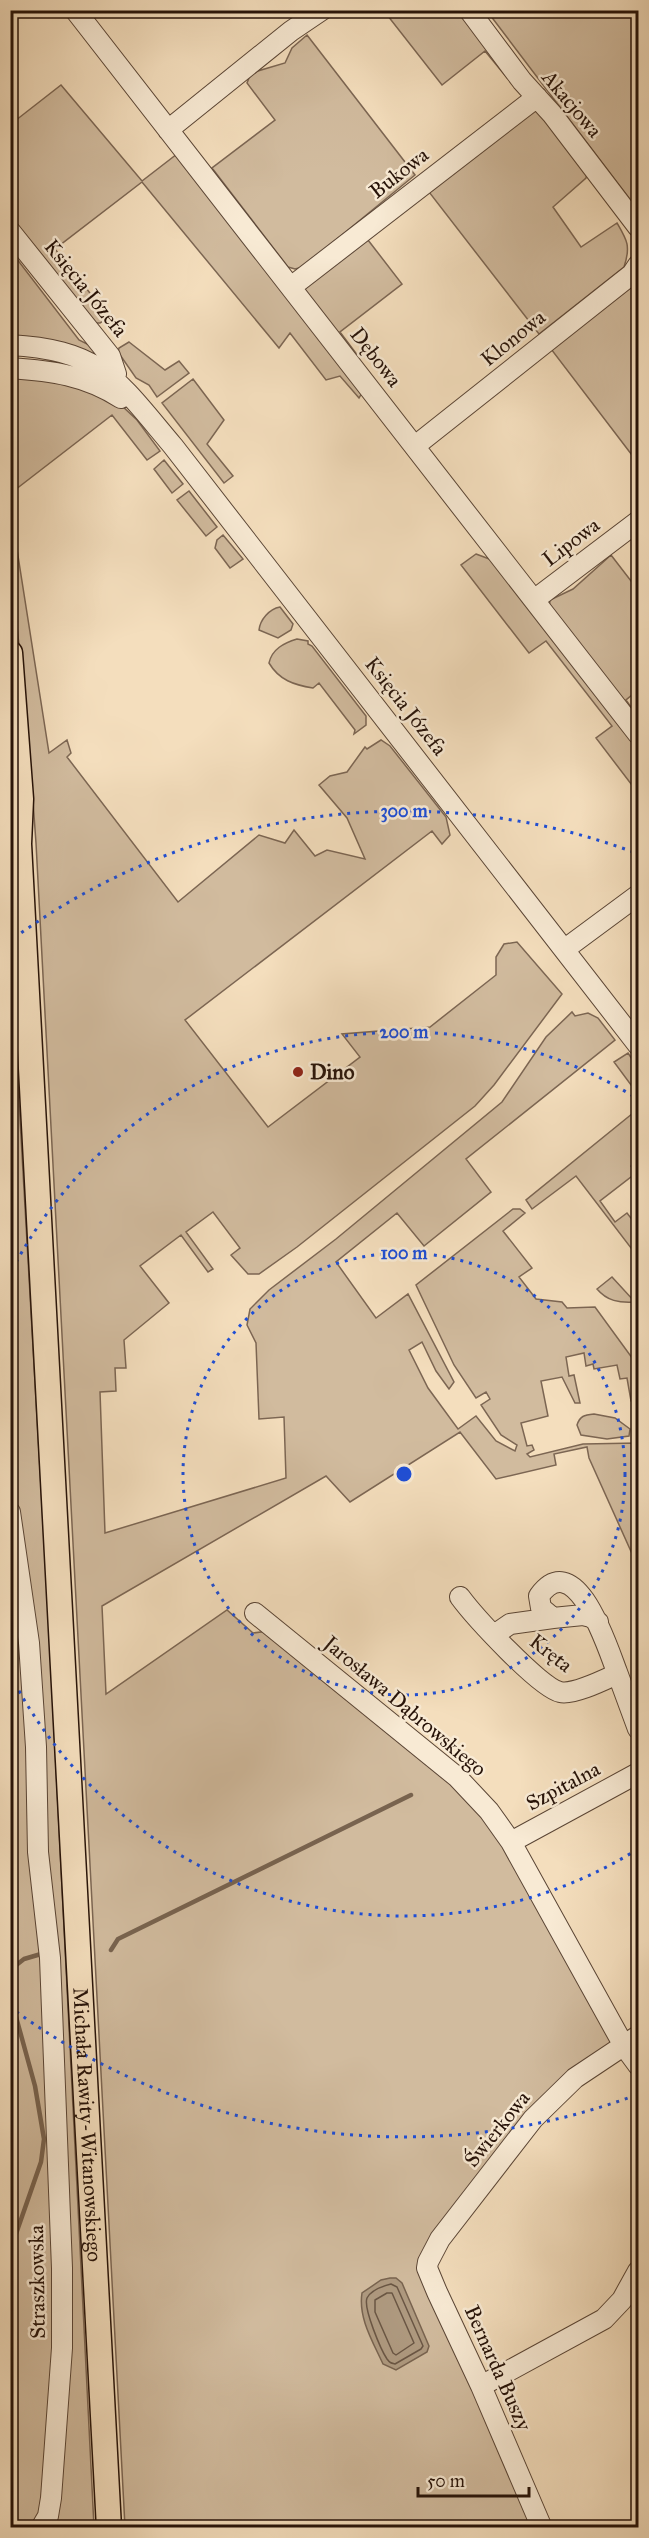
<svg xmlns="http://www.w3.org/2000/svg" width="649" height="2538" viewBox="0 0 649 2538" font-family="'IM FELL Great Primer',serif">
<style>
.green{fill:#d1bb9e;stroke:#7c6653;stroke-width:1.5}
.water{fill:#ae997f;stroke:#78634f;stroke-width:1.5}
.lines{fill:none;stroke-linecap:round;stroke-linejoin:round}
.shore{stroke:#6a5644;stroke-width:1.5}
.stream{stroke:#78634f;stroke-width:4.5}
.minor-casing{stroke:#5a4535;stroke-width:22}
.major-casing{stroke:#261208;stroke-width:27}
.minor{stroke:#f8ead4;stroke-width:20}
.major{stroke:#f4debd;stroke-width:24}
.ring{fill:none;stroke:#1d4ed8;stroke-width:3;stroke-dasharray:3 6}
.poi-dot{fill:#8f2418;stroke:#f8ead4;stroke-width:2}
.labels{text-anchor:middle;stroke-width:5;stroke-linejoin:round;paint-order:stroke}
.street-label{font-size:21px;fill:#261208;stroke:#f8ead4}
.poi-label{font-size:21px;font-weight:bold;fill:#261208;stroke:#f8ead4;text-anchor:start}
.centre{fill:#1d4ed8;stroke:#f8ead4;stroke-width:3}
.ring-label{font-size:18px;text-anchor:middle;font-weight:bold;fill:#1d4ed8;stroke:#f8ead4;stroke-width:5;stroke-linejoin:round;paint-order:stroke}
</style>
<rect width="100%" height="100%" fill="#f4debd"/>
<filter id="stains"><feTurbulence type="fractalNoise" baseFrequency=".00333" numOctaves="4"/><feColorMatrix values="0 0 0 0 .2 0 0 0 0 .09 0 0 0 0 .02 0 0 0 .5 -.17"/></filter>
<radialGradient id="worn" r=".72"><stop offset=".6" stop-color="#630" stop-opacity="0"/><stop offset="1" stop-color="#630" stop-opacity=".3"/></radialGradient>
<path class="green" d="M384 11H463L510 75 507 78 485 51 442 85Z
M487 11H638V210Z
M307 35 415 175 303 267 295 269 288 267 212 168 275 120 247 83 251 73 285 63 292 48Z
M61 85 142 181 177 154 363 391 359 398 340 376 326 380 290 333 279 348 142 182 55 249 109 317 100 323H91L11 221V124Z
M534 111 541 112 588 168 586 178 553 207 581 247 617 223C627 240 631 246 624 267L539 334 429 192Z
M385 226 368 240 402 284 340 332 358 356 351 359 304 291 307 282Z
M10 250 79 340 97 349 108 363 11 338Z
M638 282V463L551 349Z
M129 342 165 370 179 361 189 373 157 397 149 385 136 378 118 352 119 348Z
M24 374 55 377 122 406 137 420 160 451 147 460 112 415 11 493V379Z
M193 379 224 420 207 444 233 476 224 483 162 403Z
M164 460 183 484 172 493 154 469Z
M189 491 217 527 206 536 177 500Z
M10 505 49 753 67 740 71 753 67 757 178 902 259 835 285 843 294 830 315 856 327 850 365 859 347 818 319 785 330 776 347 772 365 747 367 749 381 740 390 746 446 817 450 835 442 844 432 831 185 1020 268 1127 360 1057 342 1034 430 1027 496 975V957L504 944 517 942 562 994 494 1085 475 1106 297 1247 259 1274H248L231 1255 240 1248 213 1212 186 1232 213 1269 208 1272 181 1235 140 1266 169 1303 124 1340 126 1368H115L116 1391 100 1392 105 1533 286 1478 284 1417 259 1419 256 1343 247 1325 250 1309 269 1290 336 1239 502 1102 546 1037 572 1012 575 1016 588 1013 598 1018 615 1040 466 1159 491 1192 424 1246 397 1213 336 1262 376 1318 408 1294 454 1382 449 1389 436 1371 422 1342 409 1350 428 1388 458 1429 476 1416 496 1441 515 1451 517 1445 501 1435 481 1405 490 1399 486 1392 476 1398 454 1365 416 1285 513 1209H520L525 1213 503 1231 532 1268 519 1277 536 1299 562 1302 567 1308 595 1307 638 1366V1400L631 1401 627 1378 620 1379 617 1365 594 1369 593 1364 586 1366 584 1353 566 1357 569 1376 574 1375 580 1403H575L562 1377 541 1381 548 1416 521 1423 527 1446 532 1445 534 1450 527 1454 530 1457 583 1444 638 1443V1504L635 1506 638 1514V1567L589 1458 587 1447 554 1454 556 1465 496 1479 460 1432 350 1502 326 1476 102 1606 106 1694 227 1610 253 1633 269 1631 449 1778 498 1836 616 2043 568 2077 426 2251 536 2527H125L36 843 27 718 11 572Z
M223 535 243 559 230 568 215 548 217 540Z
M476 554 492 560 638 747V793L596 738 612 726 546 641 529 653 461 565Z
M611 555 638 590V690L626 700 638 717V726L549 610 550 600 573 589Z
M280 607 293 624 291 630 278 638 259 630C260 620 269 609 280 607Z
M297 639 308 641V644L312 646 366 716V725L354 734 355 730 319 683 313 688C294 685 279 680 269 663 272 649 284 643 297 639Z
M10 944 49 1628 94 2527H46L61 2408 35 1651 15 1501 10 1402Z
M628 1053 638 1068V1086L634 1089 614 1062Z
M638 1109V1160L631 1166 636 1173 600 1201 615 1222 627 1213 638 1227V1276L632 1271 638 1257 576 1176 532 1209 526 1200Z
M612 1277 635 1302C619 1303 607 1301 597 1289Z
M594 1414 615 1418 630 1429 629 1436 607 1439 581 1435 577 1425C580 1416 584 1415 594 1414Z
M15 1602 23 1645 46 1959 55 2358 42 2518 26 2527 11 2528 10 1607Z"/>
<path class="water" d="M390 2278H396L402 2283 429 2346 427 2352 396 2370 383 2364C373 2342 358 2318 362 2293L381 2280Z"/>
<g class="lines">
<path class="shore" d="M391 2284 397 2287 423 2346 421 2349 395 2364C391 2363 390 2363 387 2359 381 2350 363 2308 367 2298 371 2290 383 2286 391 2284Z
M387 2293H392L414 2343 396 2355 393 2353 375 2312V2300Z"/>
<path class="stream" d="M111 1950 118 1939 411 1795
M10 1970 24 1959 41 1954
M10 1995 35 2086 44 2139 41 2162 10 2251"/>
<defs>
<path id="minor" d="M75 10 638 734
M469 10 522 81 552 114 638 227
M168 130 291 31 322 10
M10 231 110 356 116 374 112 383
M291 287 537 97
M10 345C102 350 118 381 173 446L638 1045
M10 368C52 371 85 375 121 398
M415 446 632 274 638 265
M534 600 637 522
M565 949 638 895
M10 1512 29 1643 36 1747 38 1852 50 1958 62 2268V2348L51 2498 48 2516 41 2528
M460 1597C474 1616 540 1688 560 1692 574 1695 604 1680 617 1674
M255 1613 457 1777 489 1811 511 1842 624 2046 638 2065
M553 1618 541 1608 539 1596C576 1545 608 1649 617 1672 624 1691 631 1710 638 1729
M494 1635 510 1624 553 1618 583 1615 591 1617 598 1622
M511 1842 638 1773
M481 2386 604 2319 622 2300 638 2271
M542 2528 481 2386 437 2292 427 2268 428 2262 440 2239 533 2119 575 2078 638 2036"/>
<g id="major">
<path id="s1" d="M10 653 21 799 19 844 109 2528"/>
</g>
</defs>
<use href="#minor" class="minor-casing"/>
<use href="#major" class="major-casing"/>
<use href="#minor" class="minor"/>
<use href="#major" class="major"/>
</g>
<g class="ring">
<circle cx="404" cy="1474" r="221"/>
<path d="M638 1849A442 442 0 0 1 12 1678M12 1270A442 442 0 0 1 638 1099"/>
<path d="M636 2095A663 663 0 0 1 14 2010M14 938A663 663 0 0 1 636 853"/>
</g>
<circle class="poi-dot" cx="298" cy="1072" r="6"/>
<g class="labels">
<g class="street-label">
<text transform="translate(572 104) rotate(50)" y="7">Akacjowa</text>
<text transform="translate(399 173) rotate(-38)" y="7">Bukowa</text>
<text transform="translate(86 288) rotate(51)" y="7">Księcia Józefa</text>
<text transform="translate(513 338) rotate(-39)" y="7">Klonowa</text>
<text transform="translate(376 357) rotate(52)" y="7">Dębowa</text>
<text transform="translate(571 542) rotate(-37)" y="7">Lipowa</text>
<text transform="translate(406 706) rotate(52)" y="7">Księcia Józefa</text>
<text transform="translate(551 1653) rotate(38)" y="7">Kręta</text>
<text transform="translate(405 1706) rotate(40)" y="7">Jarosława Dąbrowskiego</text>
<text transform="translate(563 1786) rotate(-28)" y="7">Szpitalna</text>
<text dy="7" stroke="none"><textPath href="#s1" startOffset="1474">Michała Rawity-Witanowskiego</textPath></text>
<text transform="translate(497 2129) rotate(-51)" y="7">Świerkowa</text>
<text transform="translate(37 2282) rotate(-91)" y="7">Straszkowska</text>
<text transform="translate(498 2368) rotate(66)" y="7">Bernarda Buszy</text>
</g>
<g class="poi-label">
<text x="310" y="1079">Dino</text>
</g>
</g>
<circle cx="404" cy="1474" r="9" class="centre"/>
<g class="ring-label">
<text x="404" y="817">300 m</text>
<text x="404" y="1038">200 m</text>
<text x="404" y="1259">100 m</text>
</g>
<rect width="649" height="2538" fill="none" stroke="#f4debd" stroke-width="36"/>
<rect x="12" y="12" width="625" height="2514" fill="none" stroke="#261208" stroke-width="3"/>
<rect x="18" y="18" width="613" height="2502" fill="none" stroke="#261208" stroke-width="1.5"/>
<path d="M418 2487v9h111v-9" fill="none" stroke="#261208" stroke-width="3"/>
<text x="427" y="2487" font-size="18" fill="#261208" stroke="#f8ead4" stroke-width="4.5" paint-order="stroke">50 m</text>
<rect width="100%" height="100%" filter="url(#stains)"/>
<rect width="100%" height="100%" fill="url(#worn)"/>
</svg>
